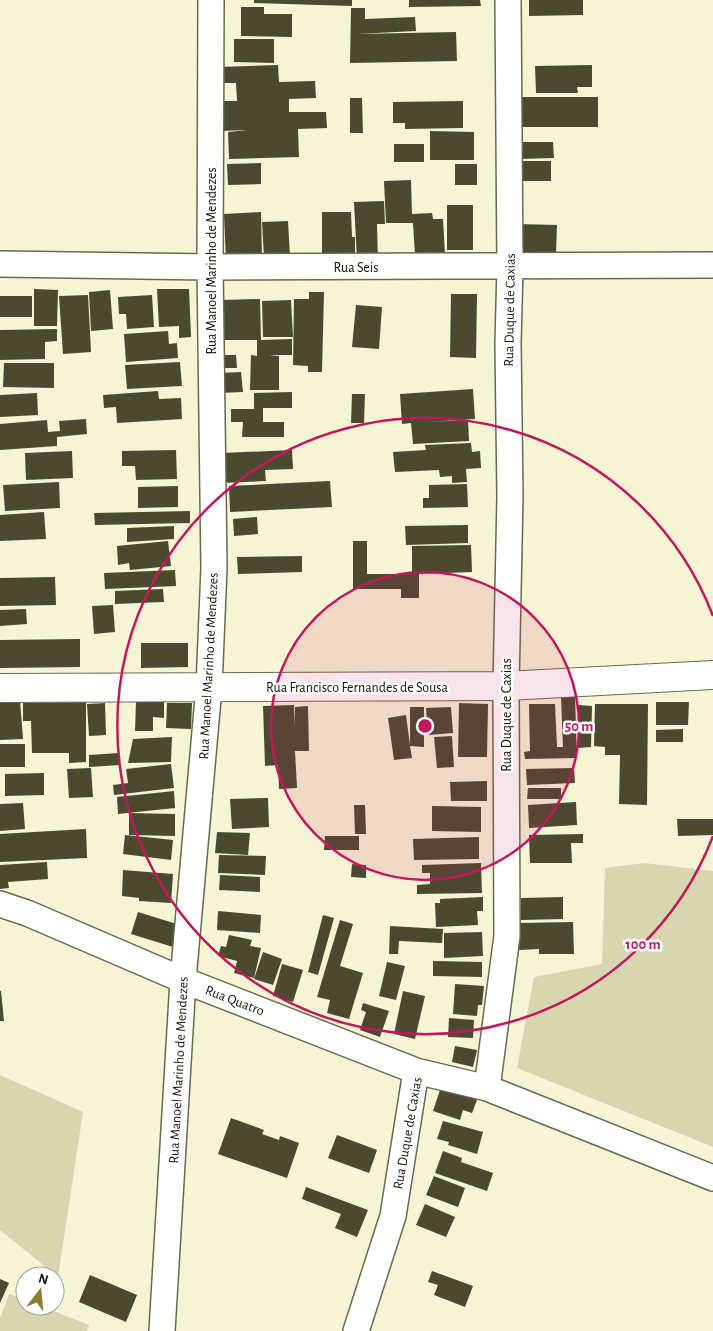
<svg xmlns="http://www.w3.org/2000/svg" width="713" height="1331" viewBox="0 0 713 1331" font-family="'Alegreya Sans',sans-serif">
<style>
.green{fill:#d8d6b1}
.building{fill:#4b4a30}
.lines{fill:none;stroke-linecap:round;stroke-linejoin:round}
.street-casing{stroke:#6a694e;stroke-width:28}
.secondary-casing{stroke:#6a694e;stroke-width:30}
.street{stroke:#fff;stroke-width:25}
.secondary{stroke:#fff;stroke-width:28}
.ring{fill:none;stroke:#c2185b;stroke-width:2.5}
.labels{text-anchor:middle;stroke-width:5;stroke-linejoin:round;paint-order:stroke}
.street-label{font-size:14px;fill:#16150a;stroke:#fff}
.centre{fill:#c2185b;stroke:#fff;stroke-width:2.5}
.ring-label{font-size:15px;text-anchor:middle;font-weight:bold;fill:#c2185b;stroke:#fff;stroke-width:5;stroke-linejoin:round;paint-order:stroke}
</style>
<rect width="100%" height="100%" fill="#f5f4d5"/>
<path class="green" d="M644 863 713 871V1147L517 1068 534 977 602 964 605 868Z
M0 1075 83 1112 58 1277 0 1230Z
M9 1294 25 1300V1306H41L89 1325 87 1331H0V1318Z"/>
<path class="building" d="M254 0H352V6L254 3Z
M409 0H480L481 6 409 7Z
M529 0H583V15L529 16Z
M241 7H264V14H292V37L241 36Z
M351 8H365V19L415 17 416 31 357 34 456 32 457 61 350 63Z
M234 39H274V63L234 62Z
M278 65 279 82 315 81 316 98 289 99V112H326L327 128 298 129 299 157 229 159 228 132 247 130 221 131V101H237L236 83H219V67Z
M592 65V87H577L578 93H536L535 66Z
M521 97H598V127H521Z
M350 98H362L363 133H350Z
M463 101V128L405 129V123H393V102Z
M430 131 474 132V160H430Z
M518 142H553L554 158 519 159Z
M394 144H424V162H394Z
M518 161H551V181H518Z
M261 163V184L228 185 227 164Z
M455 164H477V185H455Z
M411 180 412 214 432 213 433 219H443L445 254 415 256 413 223H386L384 181Z
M384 201 385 224H377L378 260H357L354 202Z
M447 205H473V250H447Z
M261 212 262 258 226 260 224 214Z
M322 212H351L352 237H355V255L322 256Z
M288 221 290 256 264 257 262 222Z
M518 224 557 225 556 253 518 252Z
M34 289 58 290 57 326H34Z
M157 289H189L191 337 179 338V326L159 327Z
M110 290 113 329 91 331 89 292Z
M309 292H324L322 372H308V366L293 365 294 299H309Z
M451 294H477L476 358 450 357Z
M88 295 91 352 63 354 59 296Z
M152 295 154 327 127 329 126 314H119L118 297Z
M0 296H32V317H0Z
M260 299 261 340 292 339V355H269L279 356V390H250L251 355 257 356V340H223L222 300Z
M291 300 293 337H263L262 301Z
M356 305 382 307 379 349 352 347Z
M57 329V341L45 342V359L0 360V330Z
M168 331 169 344 177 343 178 358 126 362 124 334Z
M222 355H236L237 368H222Z
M180 362 182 386 127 389 125 365Z
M4 363H54V388L3 387Z
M241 372 243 392 219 393 218 373Z
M473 389 475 419 427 422 468 420 469 441 413 444 411 423 402 424 400 394Z
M158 391 159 399 181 398 182 419 117 423 116 407 104 408 103 395Z
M292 392V408H263V422H284V437H242L243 422H231V409H254V393Z
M37 393 38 415 0 417V395Z
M352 394H365L364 423H351Z
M86 419 87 434 57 437V446L0 450V424L47 420 48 432 60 431 59 421Z
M471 443 472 452 480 451 481 468 466 469 467 482 452 483V476L440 477 439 470 395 472 393 452 426 450 425 445Z
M176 450 177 479 136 480 135 466H122V451Z
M292 450 293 469 265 470 266 481 223 483 222 453Z
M72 451 73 478 26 480 25 453Z
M330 481 332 507 230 512 229 486Z
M59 482 60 508 5 511 3 485Z
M467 484 468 507 423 508V498H429V485Z
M178 486V507L138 508V487Z
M190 511V523L95 525 94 513Z
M44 512 46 539 0 541V515Z
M257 517 258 534 234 536 233 519Z
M468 525V543L406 545 405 526Z
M174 526V539L127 542V528Z
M168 541 171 566 130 570 129 563 118 565 117 546Z
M353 541H367V574H412V546L471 545 472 572 419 574V598H401V589H353Z
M302 556V572L238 574 237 557Z
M175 570 176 586 105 589 104 573Z
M55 577 56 605 0 606V578Z
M163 589 164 602 115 604V591Z
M113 605 115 632 94 634 92 606Z
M26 609 27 624 0 626V610Z
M80 639V667L0 668V640Z
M141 643H188V667L141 668Z
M575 696 577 758 525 759 524 752 530 751 529 704H555L557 747H563L561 697Z
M20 700 23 739 0 740V701Z
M136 701 164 702V718L153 717V731H135Z
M86 702V762L69 763V753H32L31 721H23V703Z
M656 702H689L688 725H656Z
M105 703 106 735 89 736 87 704Z
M167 703H192L191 729 166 728Z
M459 703 488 704 487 757H458Z
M595 704H648L647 805 619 804 620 755H605V747L594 746Z
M294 705 295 726V707L308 706 309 751H295L297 788 279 789 278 765 265 766 263 706Z
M578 705 592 706 591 747 578 748Z
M410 707H424V747L410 746 412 758 394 760 388 718 406 715 410 745Z
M451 707 453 733 428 735 426 708Z
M683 729V742H656V730Z
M452 736 454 767 437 768 434 737Z
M172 737 171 762 128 763 133 739Z
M0 744H25V767H0Z
M119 753 120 765 89 767V755Z
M171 764 174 788 114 795 113 785 128 783 126 769Z
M91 768 93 797 69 798 67 769Z
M574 768 575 783 527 785 526 769Z
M44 773V795L5 796V774Z
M487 781V801H451L450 782Z
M528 788H561V799H527Z
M174 791 175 808 118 814 117 797Z
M268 798 269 827 232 829 230 799Z
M576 802 577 825 529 828 528 805Z
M23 803 25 829 0 831V804Z
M354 805H365L366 834H355Z
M432 806 481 807V832L432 831Z
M129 813 175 814V836L129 835Z
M677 819H713V835L678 836Z
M86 829 87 858 0 862V834Z
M217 832 250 833 248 855 215 853Z
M583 834V843H571L572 863H530L529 835Z
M125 835 173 840 171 860 123 854Z
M325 836H359V850H324Z
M479 837V859L414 860 413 839Z
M219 855 266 856 265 875 218 873Z
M47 862 48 879 8 882 9 888 0 889V865Z
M481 863 482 893 417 894V885L430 884V873H422V865Z
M352 864 366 865V878L351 877Z
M123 870 173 874 171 903 139 901V898L122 896Z
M220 875 260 877V892L219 890Z
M483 897V911H477L478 925 436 927 435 903H440V899Z
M563 897V919L521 920V898Z
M218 911 261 915 260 933 217 930Z
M138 912 180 925 173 947 131 934Z
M323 915 334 918 318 975 308 972Z
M340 920 353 924 340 966 363 973 349 1019 327 1013 330 1000 317 997Z
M573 922 574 954H539V949L519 950 518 923Z
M390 926 443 929 442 943 399 941 398 954H389Z
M482 932 483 956 444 958V933Z
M229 935 252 940 250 946 261 948 254 978 234 973 237 961 218 956 221 946 226 947Z
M263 952 282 959 273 985 254 979Z
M433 961 482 962V977L433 976Z
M387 962 405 966 396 1000 379 996Z
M282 964 303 970 293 1002 273 996Z
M455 984 484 986 482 1005H478L477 1016 453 1014Z
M0 991H1L4 1021H0Z
M403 991 425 996 415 1039 394 1034Z
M363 1003 389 1011 380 1037 360 1030 366 1012 361 1010Z
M449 1018 474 1020 473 1038 448 1037Z
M455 1046 477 1050 473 1067 452 1062Z
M441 1087 477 1100 472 1113 463 1110 460 1120 433 1111Z
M231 1118 264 1130 262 1134 279 1140 280 1136 299 1143 287 1178 218 1154Z
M443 1121 483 1132 477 1154 448 1145 449 1142 437 1139Z
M337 1135 377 1150 369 1173 328 1158Z
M443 1151 462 1158 461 1162 493 1173 487 1191 435 1173Z
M434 1176 465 1188 458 1207 426 1195Z
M306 1187 368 1210 357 1237 335 1228 341 1214 302 1199Z
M425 1204 455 1217 446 1237 416 1225Z
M432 1271 473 1286 465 1307 434 1295 438 1285 428 1282Z
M90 1275 137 1295 126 1322 79 1302Z
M0 1279 9 1283 0 1303Z"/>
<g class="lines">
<defs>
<path id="street" d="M0 264 210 267 713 265
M0 904 27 913 183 980 416 1071 487 1088 713 1178
M487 1088 507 936 506 686 510 497 508 343 510 267 508 0
M162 1331 183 980 209 687 214 568 210 267 211 0
M356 1331 393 1216 416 1071"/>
<path id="secondary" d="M0 688 506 686 713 675"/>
</defs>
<use href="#street" class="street-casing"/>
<use href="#secondary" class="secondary-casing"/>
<use href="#street" class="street"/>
<use href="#secondary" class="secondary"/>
</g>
<circle cx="425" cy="726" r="154" fill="#c2185b" fill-opacity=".12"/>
<g class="ring">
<circle cx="425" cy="726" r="154"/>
<path d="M713 836A308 308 0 1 1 713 616"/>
</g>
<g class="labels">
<g class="street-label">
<text transform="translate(211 261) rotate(-90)" y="5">Rua Manoel Marinho de Mendezes</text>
<text x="356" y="272">Rua Seis</text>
<text transform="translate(509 310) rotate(-89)" y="5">Rua Duque de Caxias</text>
<text transform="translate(208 666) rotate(-87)" y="5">Rua Manoel Marinho de Mendezes</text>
<text x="357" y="692">Rua Francisco Fernandes de Sousa</text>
<text transform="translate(506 715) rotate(-90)" y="5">Rua Duque de Caxias</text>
<text transform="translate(235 1000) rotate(21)" y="5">Rua Quatro</text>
<text transform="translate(178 1070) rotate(-87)" y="5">Rua Manoel Marinho de Mendezes</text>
<text transform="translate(407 1133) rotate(-80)" y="5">Rua Duque de Caxias</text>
</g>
</g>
<circle cx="425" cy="726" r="8" class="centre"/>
<g class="ring-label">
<text x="579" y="731">50 m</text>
<text x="643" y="949">100 m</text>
</g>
<g transform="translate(40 1291) rotate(16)"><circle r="24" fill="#ffffff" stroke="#a2a19d"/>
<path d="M0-4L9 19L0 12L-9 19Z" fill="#878028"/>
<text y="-8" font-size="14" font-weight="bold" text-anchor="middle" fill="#16150a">N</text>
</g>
</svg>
